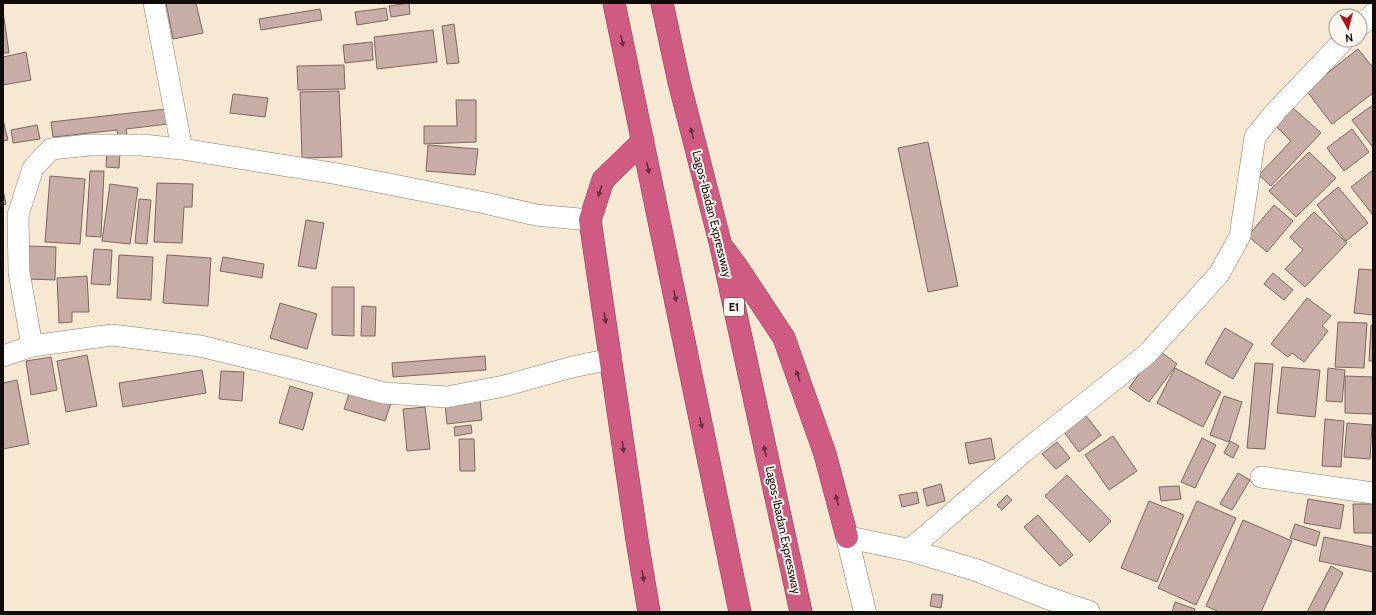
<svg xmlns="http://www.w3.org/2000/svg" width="1376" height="615" viewBox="0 0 1376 615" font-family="Cabin,sans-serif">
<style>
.building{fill:#c6ada5;stroke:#7c665f}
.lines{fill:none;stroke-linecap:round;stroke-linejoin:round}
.minor-casing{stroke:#8a7d6b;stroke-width:22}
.tertiary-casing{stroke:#8a7d6b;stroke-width:23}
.motorway-casing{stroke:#8c3e57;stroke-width:23}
.minor{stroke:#fff;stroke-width:21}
.tertiary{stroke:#fff;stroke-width:22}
.motorway{stroke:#cf5a82;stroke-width:22}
.oneway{fill:#662f3e}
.labels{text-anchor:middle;stroke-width:4;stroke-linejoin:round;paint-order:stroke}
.shield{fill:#fdf7ef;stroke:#57524c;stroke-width:1}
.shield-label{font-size:11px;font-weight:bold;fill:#100b06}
.street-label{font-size:12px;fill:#100b06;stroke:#fdf7ef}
</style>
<rect width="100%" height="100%" fill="#f7e8d4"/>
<path class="building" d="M166 3H196L203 33 173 39Z
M409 3 410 14 391 17 389 6Z
M386 8 388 20 357 25 355 12Z
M320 9 322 20 261 30 259 19Z
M3 11 9 53H3Z
M454 24 459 63 447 64 442 26Z
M433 30 437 62 377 69 374 37Z
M372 42 373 60 345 63 343 45Z
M1358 49 1373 68V93L1332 124 1306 90Z
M26 52 31 80 3 85V57Z
M344 65 345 89 298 90 297 66Z
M339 91 342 157 302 158 300 92Z
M233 94 268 98 265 117 230 113Z
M456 100H476V142L424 144V126H457Z
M1373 105V145L1372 146 1352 120Z
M1293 108 1321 133 1271 186 1259 175 1291 141 1276 126Z
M166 109 168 124 126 129 127 135 118 136 117 130 53 137 51 122Z
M3 120 8 140 3 141Z
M37 125 40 139 13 143 11 130Z
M1352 129 1369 152 1344 171 1327 148Z
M928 142 958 286 928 292 898 148Z
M428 145 478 149 475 175 426 171Z
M107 150 120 151 119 168 106 167Z
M1309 152 1336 178 1296 217 1269 191Z
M1373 170V213L1372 214 1351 187Z
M90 171H104L101 237 86 236Z
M50 176 85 179 80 244 45 242Z
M157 183 193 184 192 207H184L182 243 154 242Z
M110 184 138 188 130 244 102 241Z
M1338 187 1368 223 1346 241 1317 205Z
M3 190 6 204 3 205Z
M139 199 151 200 147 244 135 243Z
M1274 205 1293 221 1267 252 1248 236Z
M1314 212 1347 243 1305 287 1285 269 1303 250 1290 237Z
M306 220 324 223 316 269 298 266Z
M28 246 56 247 55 280 28 279Z
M94 249 112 250 110 285 91 284Z
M119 255 153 257 151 300 117 298Z
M167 255 211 258 208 306 163 303Z
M223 257 264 264 262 278 220 271Z
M1359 269 1373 270V315L1354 313Z
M1273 273 1293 290 1284 300 1264 284Z
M87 276 89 312H72V322L59 323 57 278Z
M332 287H354V336L332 335Z
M1307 298 1331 316 1322 326 1328 331 1304 362 1292 353 1288 357 1271 344Z
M280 303 317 314 307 349 270 338Z
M362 306 376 307 375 336H361Z
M1338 322 1367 323 1364 368 1335 367Z
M1371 325H1373V361H1369Z
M1225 328 1253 344 1233 379 1205 363Z
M1157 349 1177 364 1149 402 1129 388Z
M87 355 97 406 66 412 57 361Z
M485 356 486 370 393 377 392 363Z
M51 357 57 390 31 395 26 361Z
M1255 363 1273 364 1265 449 1247 448Z
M1282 367 1320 370 1315 417 1277 413Z
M1175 368 1221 392 1203 427 1157 403Z
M1328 368 1345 370 1342 402 1326 401Z
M202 370 206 393 123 407 119 383Z
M221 371 244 372 242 401 219 399Z
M1345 376 1373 377V414L1345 413Z
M17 380 29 444 3 449V383Z
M290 386 313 393 303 430 279 423Z
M350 391 391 403 385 421 344 409Z
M1224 396 1242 402 1229 442 1210 435Z
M480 400 482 420 447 424 445 404Z
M425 407 430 449 407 451 403 409Z
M1086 416 1101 435 1079 452 1064 432Z
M1325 419 1344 421 1341 467 1322 466Z
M1347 423 1372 425 1370 459 1344 457Z
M471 425 472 433 455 436 454 427Z
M1113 436 1137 471 1109 490 1085 455Z
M991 438 995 459 969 464 965 443Z
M1202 438 1216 445 1195 488 1181 482Z
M459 439H474L475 471H460Z
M1230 441 1239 446 1233 458 1224 453Z
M1057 442 1070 458 1056 469 1042 454Z
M1238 473 1250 480 1232 510 1220 504Z
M1067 475 1111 521 1090 542 1045 496Z
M941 484 945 501 927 506 923 489Z
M1179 486 1181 499 1161 501 1159 487Z
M917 492 919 503 902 507 899 495Z
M1007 495 1012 500 1002 510 997 505Z
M1308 499 1344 505 1340 529 1304 523Z
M1149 501 1184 515 1157 582 1121 568Z
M1197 501 1236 518 1196 605 1158 588Z
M1353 504H1373V533H1354Z
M1038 515 1073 555 1060 566 1024 527Z
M1243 520 1292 541 1261 612H1219L1206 606Z
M1295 524 1320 532 1316 546 1290 538Z
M1324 537 1373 547V572L1319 561Z
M1331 566 1343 573 1323 612H1307Z
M932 594 943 595 941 608 930 606Z
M1175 602 1195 609 1194 612H1172Z"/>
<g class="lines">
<defs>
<path id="minor" d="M154 3 182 149
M1360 26 1373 14
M32 346 19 272 18 215 33 168 51 149 89 145H142L182 149 338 174 485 203 536 215 590 220
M3 356 32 346 112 335 200 346 294 369 384 393 447 397 504 386 572 367 611 359
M1261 477 1373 493
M909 550 1025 451 1147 354 1219 274 1240 236 1255 137 1277 110 1344 40"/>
<path id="tertiary" d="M865 612 847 537 909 550 976 570 1045 597 1089 612"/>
<path id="motorway" d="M614 3 740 612
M662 3 679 82 721 246 801 612
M643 141 603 180 590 220 637 540 649 612
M725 251 737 267 784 338 825 454 847 537"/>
</defs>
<use href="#minor" class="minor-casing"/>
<use href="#tertiary" class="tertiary-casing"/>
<use href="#motorway" class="motorway-casing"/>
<use href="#minor" class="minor"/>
<use href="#tertiary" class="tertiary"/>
<use href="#motorway" class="motorway"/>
</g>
<defs><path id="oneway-solid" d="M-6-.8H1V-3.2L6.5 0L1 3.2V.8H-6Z"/></defs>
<g class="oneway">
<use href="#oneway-solid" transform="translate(622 41) rotate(78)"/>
<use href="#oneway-solid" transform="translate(692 133) rotate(-104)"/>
<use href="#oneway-solid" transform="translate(648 168) rotate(78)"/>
<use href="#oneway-solid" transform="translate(600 191) rotate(109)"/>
<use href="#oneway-solid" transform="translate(675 296) rotate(78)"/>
<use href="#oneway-solid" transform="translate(605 318) rotate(81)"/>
<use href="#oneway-solid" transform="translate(798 376) rotate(-109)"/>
<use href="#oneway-solid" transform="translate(701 423) rotate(78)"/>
<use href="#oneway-solid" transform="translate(623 447) rotate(82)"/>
<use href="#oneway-solid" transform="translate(765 451) rotate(-102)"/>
<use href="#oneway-solid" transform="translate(837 500) rotate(-105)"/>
<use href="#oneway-solid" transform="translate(643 576) rotate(80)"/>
</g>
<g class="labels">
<rect class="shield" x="724" y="298" width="20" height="18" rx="3"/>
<g class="shield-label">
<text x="734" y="311">E1</text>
</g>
<g class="street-label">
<text transform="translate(712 214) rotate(76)" y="4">Lagos-Ibadan Expressway</text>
<text transform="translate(783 530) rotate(78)" y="4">Lagos-Ibadan Expressway</text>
</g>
</g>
<rect width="1376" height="615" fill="none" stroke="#100b06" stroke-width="8"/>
<g transform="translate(1348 28) rotate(173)"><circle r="19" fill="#fdf7ef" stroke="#9e9992"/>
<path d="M0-3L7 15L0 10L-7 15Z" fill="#a91518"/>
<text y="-6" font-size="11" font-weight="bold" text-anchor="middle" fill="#100b06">N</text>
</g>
</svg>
